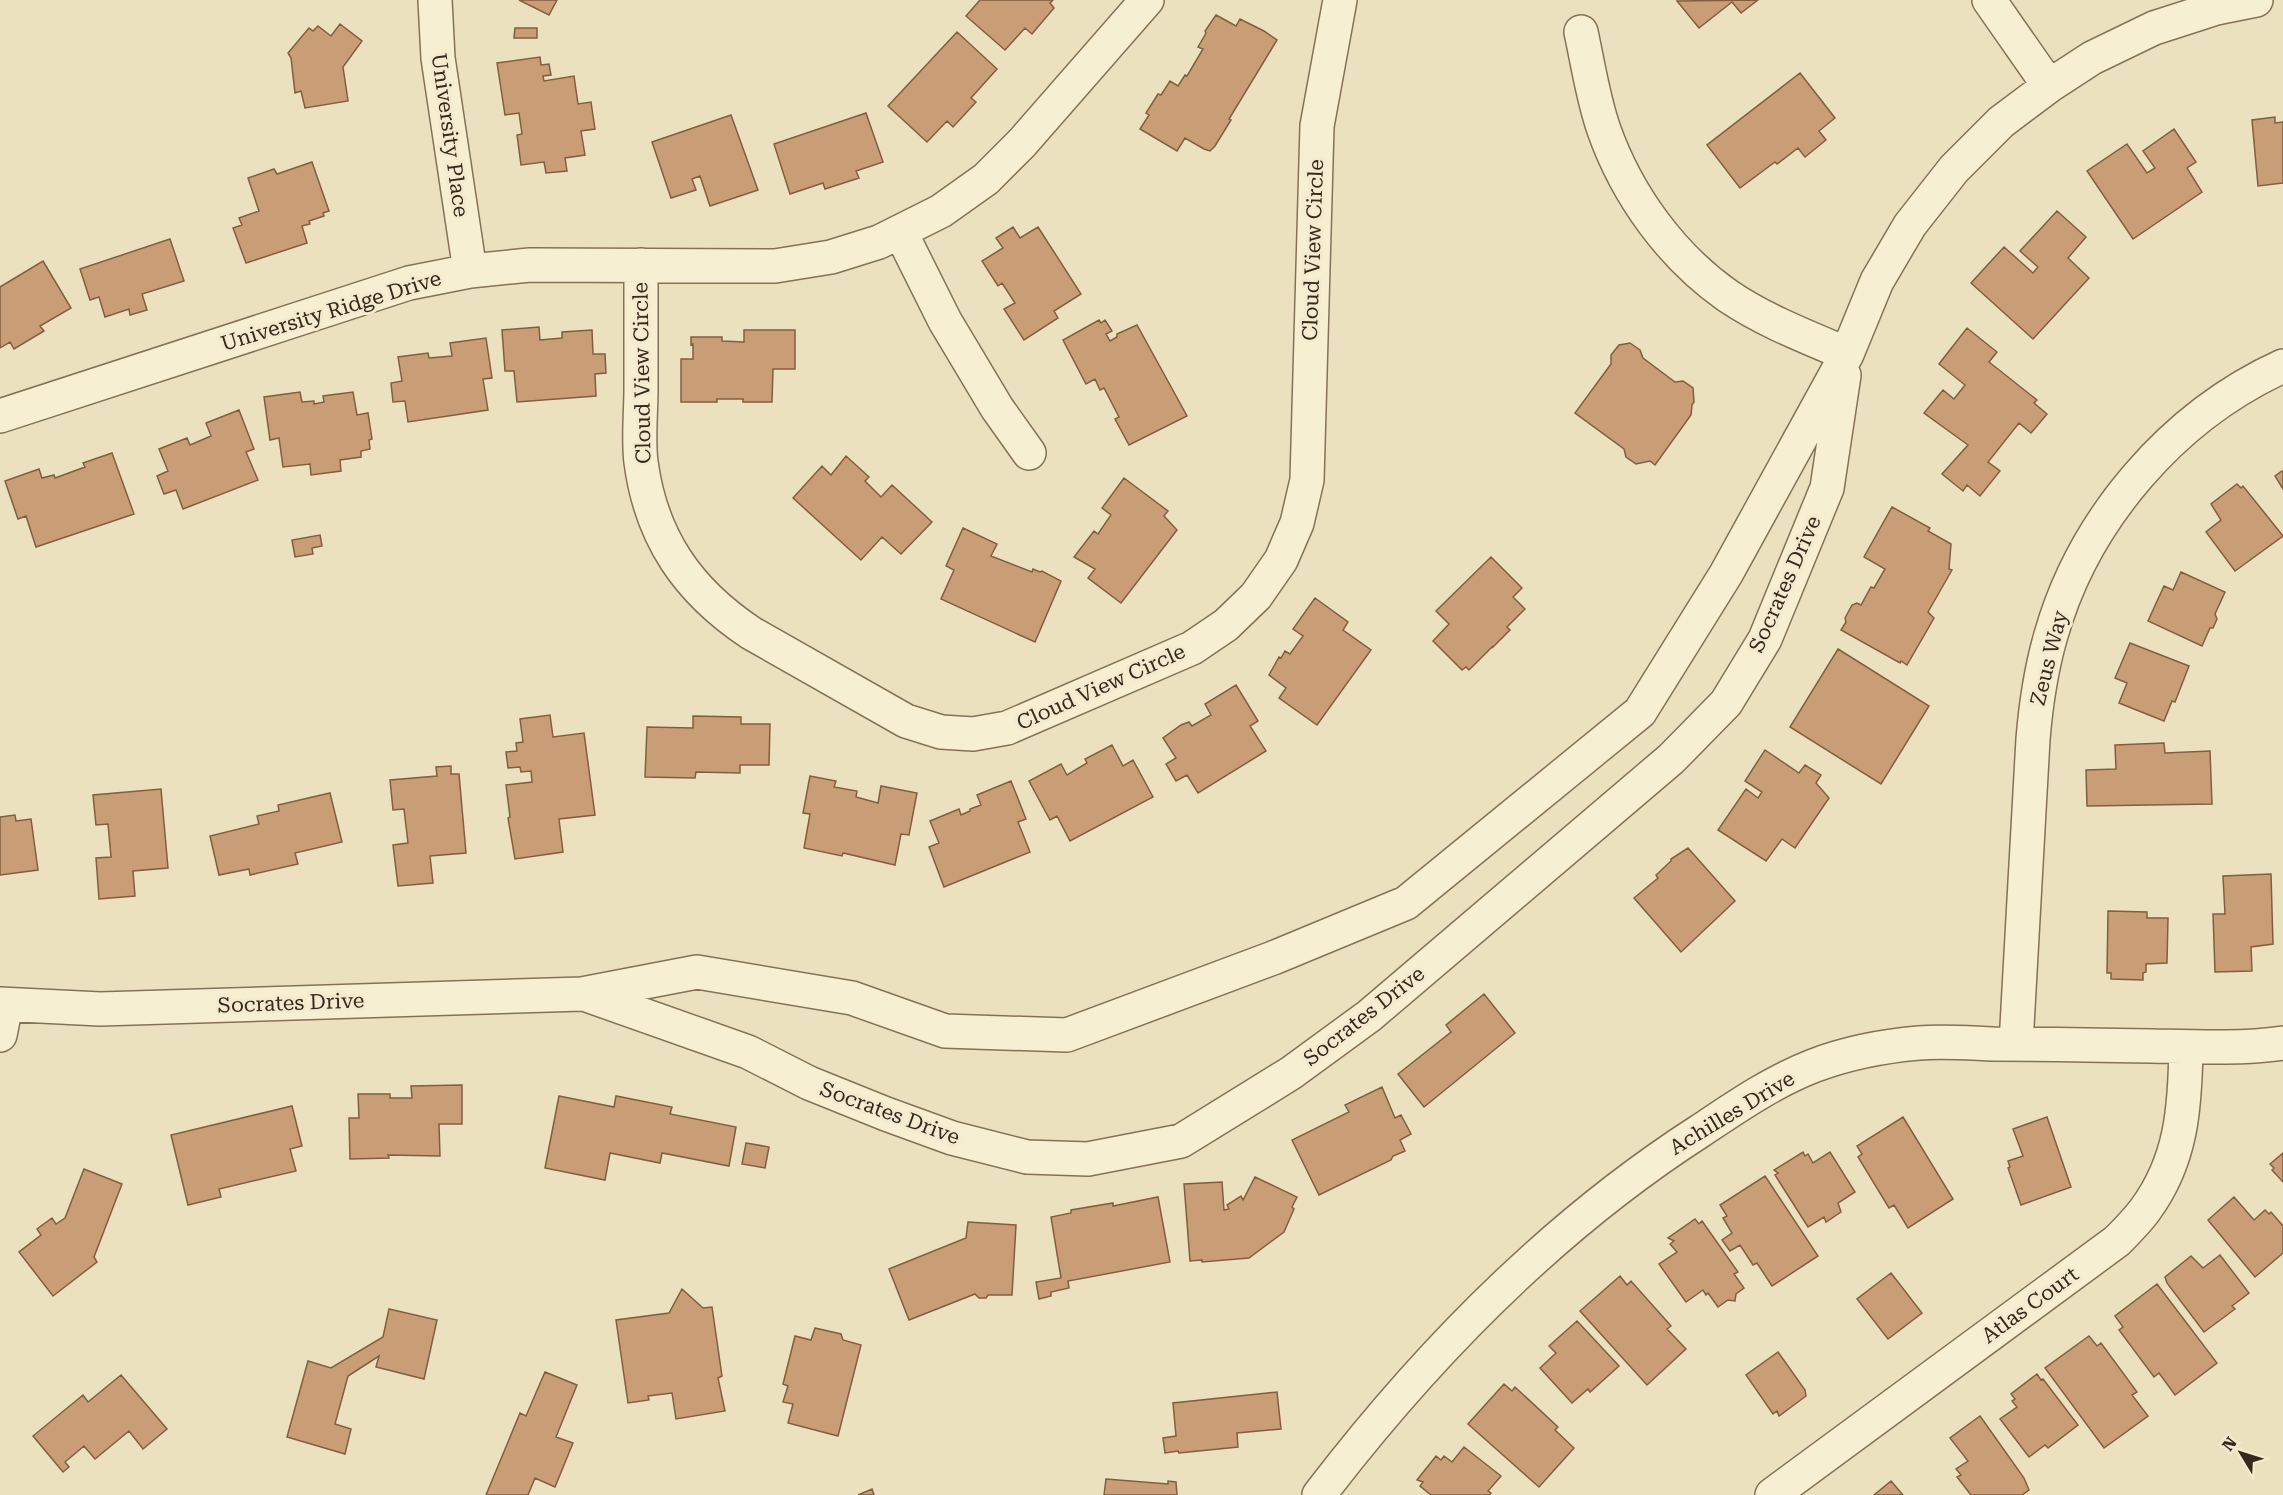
<svg xmlns="http://www.w3.org/2000/svg" width="2283" height="1495" viewBox="0 0 2283 1495" font-family="'Roboto Serif',serif">
<style>
.building{fill:#c99e76;stroke:#825e3f;stroke-width:1.5}
.lines{fill:none;stroke-linecap:round;stroke-linejoin:round}
.minor-casing{stroke:#847258;stroke-width:36}
.minor{stroke:#f7efd2;stroke-width:33}
.labels{text-anchor:middle;stroke-width:6;stroke-linejoin:round;paint-order:stroke}
.street-label{font-size:21px;fill:#34291c;stroke:#f4ebce}
</style>
<rect width="100%" height="100%" fill="#ece1bf"/>
<path class="building" d="M519 0H557L549 15Z
M980 0H1053L1050 3 1054 8 1032 34 1025 28 1005 50 966 16Z
M1758 0 1741 13 1732 2 1699 28 1677 1Z
M1216 15 1236 26 1240 19 1264 31 1277 40 1229 119 1231 120 1215 146 1210 151 1204 149 1185 138 1177 151 1140 129 1149 115 1146 113 1158 94 1161 95 1170 81 1178 86 1185 75 1187 76 1203 49 1198 47 1206 33 1205 31Z
M340 24 362 41 343 67 348 101 305 108 301 91 295 93 291 58 288 53 309 28 313 31 318 26 331 36Z
M515 28H537V38H514Z
M957 32 997 69 971 98 976 102 953 127 947 121 927 142 888 106Z
M540 57 541 65 549 64 551 75 543 76 544 81 574 76 578 104 591 102 595 129 581 131 585 155 565 158 567 171 546 173 544 162 521 165 517 135 522 134 519 113 505 115 497 63Z
M1800 73 1835 118 1819 131 1826 140 1805 157 1798 148 1777 164 1775 162 1740 188 1707 145Z
M866 113 883 162 856 171 859 178 825 189 823 183 790 194 774 144Z
M731 115 758 190 710 206 700 176 692 179 696 190 671 198 652 142Z
M2275 117V123L2283 122V183L2258 186 2252 120Z
M2174 129 2196 162 2187 168 2202 192 2133 239 2087 171 2127 144 2147 173 2155 168 2143 151Z
M312 162 329 211 323 213 324 216 309 221 310 224 302 226 307 243 246 263 233 228 242 225 239 218 259 211 248 178 274 169 277 174Z
M2057 211 2086 237 2068 258 2089 278 2033 339 1971 283 2004 247 2033 273 2038 267 2020 251Z
M1013 227 1020 238 1038 227 1081 294 1054 311 1058 318 1024 340 1004 309 1015 303 1002 283 998 286 982 261 1003 248 996 238Z
M170 239 184 281 142 294 147 310 130 315 129 309 105 317 99 297 90 300 80 269Z
M43 261 71 308 40 326 44 331 14 349 10 342 0 348V287Z
M1099 320 1101 323 1105 320 1112 331 1106 334 1110 341 1117 337V334L1137 325 1187 416 1129 445 1115 419 1119 417 1104 388 1100 390 1095 379 1086 384 1063 340Z
M539 327 540 340 562 338V332L592 330 593 354H605L606 373 595 374 596 396 517 402 514 371H505L502 330Z
M1967 328 1997 352 1989 362 2037 400 2034 403 2047 414 2031 433 2019 423 1988 462 2000 471 1980 496 1967 485 1963 491 1942 474 1968 445 1924 413 1943 390 1954 399 1965 385 1939 364Z
M744 330H795V369H773L772 402H743V399H717V402H681V359H693V344L691 345V337H722V341L744 342Z
M486 338 492 378 483 379 488 410 408 422 405 401 393 402 391 383 402 381 398 357 428 353 429 358 452 356 450 343Z
M1630 343 1640 350 1643 358 1675 382 1683 381 1693 388 1694 402 1692 405 1691 415 1655 465 1650 461 1636 464 1626 457 1624 449 1575 413 1611 364V355L1619 345Z
M300 392 302 402 314 401V404L324 402 323 396 353 392 357 415 368 413 372 439 369 440 370 449 361 451V457L340 460 341 471 311 475 310 464 283 467 279 438 270 440 264 397Z
M239 410 254 449 246 452 258 480 183 509 176 490 164 494 157 476 168 471 159 449 187 438 190 445 211 436 206 423Z
M112 453 134 514 36 547 26 516 18 519 5 481 39 469 42 478 54 475 55 478 85 467 83 463Z
M846 456 869 477 865 481 881 497 892 485 932 522 901 554 882 537 861 560 793 498 822 466 831 475Z
M2282 471H2283V489L2275 476Z
M1124 478 1168 511 1164 516 1177 530 1121 603 1088 578 1095 569 1074 557 1094 531 1098 534 1111 515 1102 508Z
M2237 484 2241 488 2243 486 2283 536 2235 571 2206 532 2221 520 2211 504Z
M1892 507 1930 528 1928 531 1951 544 1949 569 1952 570 1928 612 1934 618 1907 665 1901 661 1900 663 1841 630 1846 622 1845 618 1852 605 1857 603 1861 605 1871 587 1874 588 1885 569 1864 557Z
M963 528 997 544 991 556 1032 572 1033 569 1040 572 1042 571 1061 581 1035 642 941 599 954 570 946 566Z
M320 535 322 546 312 548 313 554 295 557 292 540Z
M1491 557 1522 588 1513 597 1525 609 1507 627 1510 630 1492 648 1493 646 1469 670 1466 667 1462 670 1433 641 1449 624 1436 611Z
M2181 572 2225 592 2215 614 2217 619 2213 628H2210L2202 646 2148 621 2164 586 2173 590Z
M1315 598 1348 622 1343 630 1371 650 1317 725 1279 698 1286 688 1269 675 1279 657 1281 658 1285 651 1290 654 1303 636 1293 629Z
M2130 643 2189 666 2175 702 2172 701 2164 721 2119 703 2127 683 2115 678Z
M1838 649 1929 706 1881 784 1790 727Z
M1236 685 1258 721 1250 726 1266 751 1198 793 1187 775 1176 781 1166 764 1176 758 1163 738 1181 725 1189 722 1192 726 1211 715 1205 704Z
M550 715 553 737 584 733 595 815 559 819 563 852 515 859 508 818 510 817 506 785 532 782 531 771 521 772 520 767 508 768 506 752 517 751 516 743 523 742 520 719Z
M693 716 741 717V724H770L769 765H740V773L696 772 695 778 645 777 647 727 693 728Z
M2164 743 2165 753 2210 751 2212 804 2087 806 2086 770 2116 769 2115 745Z
M1112 745 1123 766 1133 760 1153 797 1070 841 1057 816 1050 820 1029 781 1061 764 1067 775 1087 763 1085 759Z
M1765 750 1799 773 1805 765 1821 775 1816 783 1829 798 1795 848 1782 839 1766 861 1718 830 1746 789 1758 798 1762 792 1745 781Z
M451 766V774H459L466 853 430 856 433 883 398 886 393 845 408 843 404 809 393 810 390 780 437 776 436 767Z
M810 776 836 781 834 787 857 791 856 797 878 803 881 786 917 793 909 835 901 834 895 865 843 853 842 856 804 848 810 814 803 813Z
M1011 781 1026 819 1018 822 1030 852 944 887 929 847 939 843 930 821 959 809 961 815 970 811V809L981 805 977 795Z
M161 789 168 868 133 871 135 896 99 899 96 858 111 857 108 824 96 825 93 795Z
M330 793 342 842 295 853 298 864 250 875 249 869 219 875 210 836 259 824 257 816 279 811 278 805Z
M15 815 16 821 31 819 38 870 0 875V817Z
M1688 848 1735 901 1681 952 1634 898 1658 878 1656 875 1671 861V859Z
M2271 874 2273 944 2251 947 2252 971 2215 972 2213 914H2225L2223 876Z
M2108 911 2147 912V918H2168L2167 963 2146 964V972L2143 973V980L2111 979V973H2107Z
M1484 994 1515 1033 1424 1107 1398 1074 1451 1032 1446 1025Z
M462 1085V1124H439L440 1156 388 1155 389 1158 350 1159 349 1118H359L358 1094H390V1098H412L411 1086Z
M1382 1087 1395 1118 1401 1115 1411 1134 1400 1140 1405 1151 1393 1156 1391 1160 1319 1195 1292 1140 1349 1112 1345 1105Z
M559 1096 614 1107 616 1096 672 1107 670 1114 736 1127 729 1166 662 1153 660 1163 610 1153 605 1180 545 1168Z
M292 1106 302 1146 290 1149 296 1171 219 1189 221 1197 188 1205 171 1135Z
M1903 1117 1953 1199 1908 1228 1894 1205 1889 1208 1858 1157 1862 1154 1857 1146Z
M2047 1117 2071 1187 2021 1205 2008 1168 2010 1167 2008 1161 2023 1156 2013 1129Z
M746 1143 769 1147 765 1168 742 1164Z
M1803 1152 1805 1156 1808 1154 1813 1163 1830 1152 1855 1192 1838 1203 1841 1212 1826 1222 1824 1217 1808 1227 1775 1175 1778 1173 1774 1170Z
M2283 1153V1182L2272 1170 2274 1168 2270 1164Z
M84 1169 122 1184 94 1257 97 1262 53 1296 19 1252 41 1235 37 1229 52 1218 56 1224 65 1218Z
M1765 1176 1818 1256 1772 1286 1757 1263 1753 1265 1740 1245 1730 1251 1722 1240 1732 1233 1723 1218 1727 1216 1720 1205Z
M1255 1177 1297 1197 1292 1207 1294 1209 1284 1232 1249 1258 1202 1262V1260L1190 1261 1184 1184 1222 1182 1224 1210 1229 1209 1227 1205 1241 1196 1243 1200Z
M1158 1197 1170 1262 1068 1281 1069 1288 1051 1292V1296L1039 1299 1036 1282 1061 1278 1051 1217 1071 1213V1210L1113 1203V1206Z
M2234 1197 2254 1220 2265 1210 2269 1214 2271 1212 2283 1226V1253L2255 1277 2208 1220Z
M1695 1219 1699 1224 1702 1221 1738 1272 1734 1274 1744 1288 1736 1294 1735 1301 1728 1300 1718 1307 1708 1293 1706 1295 1703 1290 1686 1302 1659 1264 1677 1252 1670 1244 1674 1241 1668 1238Z
M968 1222 1016 1225 1012 1295H988L986 1298H979L975 1294 909 1320 889 1269 966 1238Z
M2220 1255 2249 1293 2232 1306 2235 1309 2204 1332 2167 1283 2165 1277 2191 1256 2203 1268Z
M1891 1273 1922 1313 1888 1339 1857 1299Z
M1620 1276 1627 1285 1631 1281 1671 1326 1667 1329 1686 1349 1647 1385 1580 1311Z
M2157 1284 2217 1363 2175 1395 2159 1373 2154 1377 2119 1330 2123 1327 2115 1316Z
M682 1289 703 1308 712 1307 722 1376 718 1378 725 1411 676 1419 672 1393 648 1396 649 1400 628 1403 616 1320 669 1313Z
M389 1309 437 1320 424 1379 376 1367 379 1356 348 1376 335 1424 351 1429 345 1454 287 1437 308 1361 331 1368 383 1337Z
M1577 1321 1619 1366 1590 1392 1588 1389 1572 1403 1540 1368 1556 1353 1549 1346Z
M815 1328 841 1334 843 1340 861 1345 838 1436 788 1423 793 1404 783 1402 788 1386 783 1384 795 1336 811 1340Z
M2089 1336 2097 1346 2101 1343 2137 1392 2132 1395 2148 1416 2104 1448 2045 1368Z
M1778 1352 1805 1390 1806 1396 1779 1416 1777 1411 1773 1414 1746 1375Z
M545 1372 577 1385 556 1437 573 1443 555 1487 535 1478 528 1495H486L520 1413 526 1416Z
M2037 1374 2041 1380 2043 1379 2078 1425 2048 1448 2045 1445 2029 1457 2000 1419 2017 1407 2012 1401 2015 1399 2011 1394Z
M121 1375 167 1429 143 1449 129 1431 95 1459 84 1446 65 1462 69 1467 63 1472 33 1436 83 1395 88 1402Z
M1504 1384 1512 1391 1515 1387 1558 1427 1555 1430 1574 1448 1539 1487 1468 1424Z
M1277 1392 1281 1429 1237 1433 1238 1447 1179 1453 1178 1451 1165 1453 1163 1438 1176 1436 1173 1403Z
M1980 1416 2024 1478 2029 1490 2022 1495H1971L1957 1477 1961 1475 1956 1469 1968 1461 1950 1438Z
M1464 1447 1501 1476 1488 1491 1491 1493 1490 1495H1431L1420 1486 1423 1482 1417 1480 1436 1456 1441 1460 1444 1456 1452 1462Z
M1106 1479 1168 1484V1481L1176 1482 1177 1495H1104Z
M1891 1481 1903 1495H1874Z
M872 1489 874 1495H858Z"/>
<g class="lines">
<defs>
<path id="minor" d="M435 0 438 58 470 271
M1989 0 2049 86
M1581 32C1588 64 1593 99 1604 130 1627 195 1671 256 1728 296 1765 321 1807 337 1847 354
M901 233 945 321 997 408 1029 453
M641 265C641 307 641 348 641 389 641 413 638 439 641 462 651 538 688 591 751 633L906 721 941 732 973 734 1007 728 1192 648 1226 625 1256 596 1281 560 1297 523 1307 480 1317 126 1340 0
M0 416 409 283 470 271 530 265 775 266 831 257 879 242 941 211 986 179 1022 143 1147 0
M584 994 748 1052 809 1083 886 1114 952 1138 1027 1157 1088 1159 1181 1141 1291 1073 1369 1016 1671 759 1726 703 1765 639 1827 488 1844 375
M0 1004 100 1009 582 994 697 972 852 998 945 1031 1067 1035 1273 958 1406 903 1640 712 1726 574 1847 354 1877 281 1910 225 1954 169 2001 122 2049 86 2092 58 2154 28 2216 8 2256 0
M0 1035 6 1005
M2016 1044 2033 739C2036 703 2041 669 2051 635 2084 519 2173 416 2283 366
M1319 1495C1426 1355 1551 1227 1700 1131 1736 1107 1772 1082 1813 1066 1847 1053 1883 1046 1919 1043 1943 1041 1968 1043 1993 1044 2046 1044 2099 1045 2152 1046 2196 1047 2240 1049 2283 1043
M1772 1495 2117 1241C2127 1231 2137 1221 2145 1210 2182 1160 2185 1107 2186 1047"/>
</defs>
<use href="#minor" class="minor-casing"/>
<use href="#minor" class="minor"/>
</g>
<g class="labels">
<g class="street-label">
<text transform="translate(450 135) rotate(82)" y="7">University Place</text>
<text transform="translate(1313 250) rotate(-88)" y="7">Cloud View Circle</text>
<text transform="translate(331 311) rotate(-17)" y="7">University Ridge Drive</text>
<text transform="translate(642 373) rotate(-91)" y="7">Cloud View Circle</text>
<text transform="translate(1785 584) rotate(-66)" y="7">Socrates Drive</text>
<text transform="translate(2049 658) rotate(-76)" y="7">Zeus Way</text>
<text transform="translate(1101 687) rotate(-24)" y="7">Cloud View Circle</text>
<text transform="translate(291 1003) rotate(-2)" y="7">Socrates Drive</text>
<text transform="translate(1364 1016) rotate(-38)" y="7">Socrates Drive</text>
<text transform="translate(890 1113) rotate(20)" y="7">Socrates Drive</text>
<text transform="translate(1732 1113) rotate(-31)" y="7">Achilles Drive</text>
<text transform="translate(2030 1305) rotate(-36)" y="7">Atlas Court</text>
</g>
</g>
<g transform="translate(2241 1453) rotate(308)" stroke="#f4ebce" stroke-width="4.5" paint-order="stroke">
<path d="M0-4.5L10 22L0 15L-10 22Z" fill="#34291c"/>
<text y="-9" font-size="16" font-weight="bold" text-anchor="middle" fill="#34291c">N</text>
</g>
</svg>
